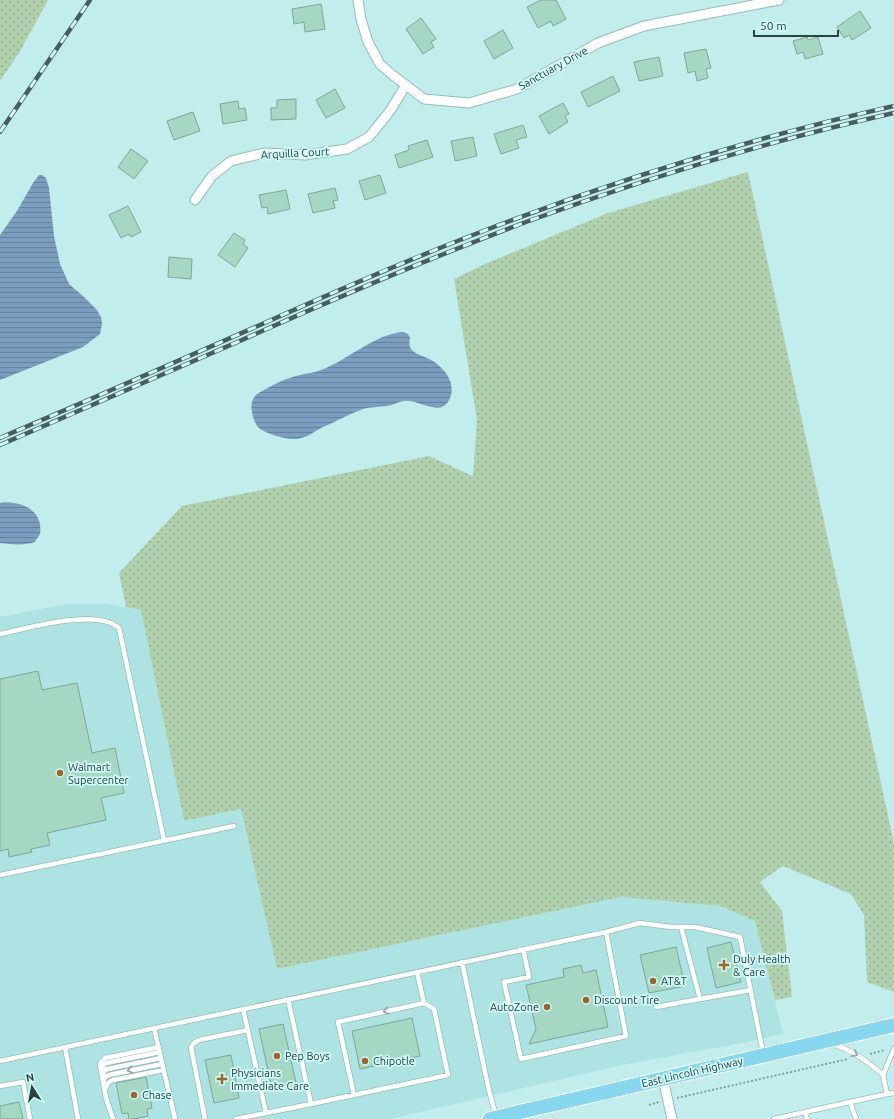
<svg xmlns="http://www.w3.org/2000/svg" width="894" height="1119" viewBox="0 0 894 1119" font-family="Ubuntu,sans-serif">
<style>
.built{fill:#ade3e3}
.grass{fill:url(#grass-dots)}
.water{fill:url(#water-rules)}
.building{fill:#a4d8c3;stroke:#81a596}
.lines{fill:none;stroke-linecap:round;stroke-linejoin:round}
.lane-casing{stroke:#92bebd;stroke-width:6}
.street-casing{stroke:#92bebd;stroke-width:11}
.primary-casing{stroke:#fff;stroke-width:16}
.path{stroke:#7fa0a0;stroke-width:2;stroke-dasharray:2 2;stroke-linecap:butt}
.lane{stroke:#fff;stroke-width:4.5}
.street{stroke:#fff;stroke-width:9}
.primary{stroke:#87d8ef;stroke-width:14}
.rail-casing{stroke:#485e5e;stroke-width:4.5}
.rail{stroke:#cefbfa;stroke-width:3;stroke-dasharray:9;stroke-linecap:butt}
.oneway{stroke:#96a0a0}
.poi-dot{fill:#a26429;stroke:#cefbfa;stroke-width:1.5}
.labels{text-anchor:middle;stroke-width:3.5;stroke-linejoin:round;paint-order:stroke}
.street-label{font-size:11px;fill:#2e4040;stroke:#cefbfa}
.poi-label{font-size:11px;fill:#2e4040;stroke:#cefbfa;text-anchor:start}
</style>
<defs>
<pattern id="grass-dots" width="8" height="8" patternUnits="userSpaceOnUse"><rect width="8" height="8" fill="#b1d0ad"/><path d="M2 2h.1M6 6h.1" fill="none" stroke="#90aa8e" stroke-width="1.8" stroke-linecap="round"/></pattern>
<pattern id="water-rules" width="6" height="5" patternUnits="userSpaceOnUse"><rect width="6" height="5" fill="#7b9dbe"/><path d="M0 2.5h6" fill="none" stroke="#65819c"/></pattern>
</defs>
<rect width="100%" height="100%" fill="#c1eeed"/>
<path class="built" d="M66 604H107L141 610 184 821 241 809 277 969 621 897 721 906 755 921 783 1034 742 1043 627 1064 390 1119H0V617Z"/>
<path class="grass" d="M0 0H48L19 53 0 81Z
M748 172 894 843V992L867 982 864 915 851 894 783 866 760 882 782 911 792 997 775 1000 755 921 721 906 621 897 277 969 241 809 184 821 141 610 126 607 119 573 182 506 429 456 473 476 477 420 454 279 485 264 608 213Z"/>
<path class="water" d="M39 175H42L46 178 49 188 54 236 60 264 69 284 84 297 97 310 101 317 102 324 100 334 83 347 0 380V235L17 211 33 183Z
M403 332 408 334 410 338C409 341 409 346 411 349 415 354 421 355 427 358 441 364 457 381 450 398 442 419 419 399 404 401 398 402 393 405 387 406 379 407 370 407 363 409 349 414 335 422 321 428 312 433 305 439 294 439 285 439 262 433 257 426 252 417 248 403 256 395 258 393 262 391 264 390 276 383 287 378 300 375 307 373 314 373 321 370 349 360 372 335 403 332Z
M0 503C16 501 36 506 40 524 40 527 41 531 40 534 39 536 36 539 35 542 23 546 12 544 0 543Z"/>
<path class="building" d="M541 0H556L566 19 553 26 551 21 538 28 527 7Z
M321 4 325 29 305 32 304 22 294 24 292 9Z
M860 11 871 28 852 40 849 35 844 38 837 27Z
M421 18 436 39 431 42 434 47 423 54 406 29Z
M503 30 513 48 494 59 484 41Z
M807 37 808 40 818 37 823 54 805 59 803 52 797 54 793 41Z
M706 49 711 68 706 69 708 78 697 81 695 71 688 73 684 53Z
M659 57 663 76 639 81 634 62Z
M613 76 620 91 588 107 581 92Z
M335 89 345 108 326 118 316 100Z
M296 99V119L271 120V108H277V100Z
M238 101 239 109 245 108 247 120 223 124 220 104Z
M563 103 569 114 565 116 568 122 549 134 539 116Z
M193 112 200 131 174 140 167 121Z
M523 125 527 137 516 140 519 148 501 154 494 134Z
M473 137 477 156 455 161 451 141Z
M427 140 433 157 399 168 395 155 409 150 408 146Z
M131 149 148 161 134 179 118 167Z
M380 175 386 193 365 200 359 181Z
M335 188 338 200 333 201 335 208 313 213 308 194Z
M286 190 290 209 268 214 267 207 262 208 259 195Z
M128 206 141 232 131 237 129 234 121 238 109 215Z
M234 233 245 240 243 244 248 248 235 267 218 255Z
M169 257 192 259 191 279 168 277Z
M38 671 42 690 77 683 92 753 115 748 124 793 101 798 106 820 47 833 50 845 31 849 32 852 9 857 8 849 0 851V679Z
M731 942 741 982 716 988 707 948Z
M676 947 685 986 649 993 640 955Z
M581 965 583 973 596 970 608 1027 529 1044 536 1029 526 985 564 977 563 969Z
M412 1018 420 1056 360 1069 352 1031Z
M283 1024 296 1083 272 1089 259 1029Z
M231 1055 239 1098 214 1103 205 1060Z
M146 1077 152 1108 147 1109 148 1116 134 1119H129L128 1113 122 1114 116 1083Z
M19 1102 23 1119H0V1106Z"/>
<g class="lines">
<defs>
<path id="lane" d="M0 634C29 628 80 613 108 622 112 623 116 626 119 628L164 840
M0 875 234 826
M681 927 700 999 751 990
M523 949 529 977 504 982 521 1059 626 1036 606 932
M462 962 488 1086 496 1117
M656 1007 700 999
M154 1028 175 1119
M832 1044C852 1050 868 1061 883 1075
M65 1047 78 1119
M0 1061 606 932 640 923 671 927H695L740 937 763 1053
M101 1070 103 1066 106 1063 160 1052
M102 1075 105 1070 108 1069 161 1058
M104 1082V1078L109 1075 162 1064
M0 1086 23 1082 30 1119
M105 1089 109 1082 113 1080 164 1070
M887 1094 894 1093
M354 1095 338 1022 424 1003
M311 1104 448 1075 434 1009 424 1003 417 972
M805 1112 807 1119
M266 1113 311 1104 288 999
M113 1119 106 1098 100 1065 101 1062 105 1058 159 1047
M205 1119 191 1047 194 1043 199 1040 248 1030
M236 1119 266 1113 243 1009
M774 1119 850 1102
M856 1119 850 1102 887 1094 883 1075 894 1049"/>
<path id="street" d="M358 0 361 19 368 42 380 64 390 73 424 99 469 103 517 89 598 43 644 26 779 0
M195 200 212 176 231 161 264 153 305 155 347 149 369 137 390 111 406 85
M663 1079 672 1119"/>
<path id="primary" d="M490 1119 894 1025"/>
</defs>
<use href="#lane" class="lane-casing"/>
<use href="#street" class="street-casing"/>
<use href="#primary" class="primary-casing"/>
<path class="path" d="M870 1054 885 1050
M677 1098 848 1059
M649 1105 659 1102"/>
<use href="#lane" class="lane"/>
<use href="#street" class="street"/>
<use href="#primary" class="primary"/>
<defs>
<path id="rail" d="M0 132 90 0
M0 438C87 401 173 363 260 325 334 292 409 259 486 230 619 179 755 137 894 106
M0 445C81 410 161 375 242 340 336 298 430 258 526 222 646 178 769 141 894 113"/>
</defs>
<use href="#rail" class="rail-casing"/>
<use href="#rail" class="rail"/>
</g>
<defs><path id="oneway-chevron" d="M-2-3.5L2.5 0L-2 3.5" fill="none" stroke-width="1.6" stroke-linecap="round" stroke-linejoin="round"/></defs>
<g class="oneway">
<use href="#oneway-chevron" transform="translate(386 1011) rotate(168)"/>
<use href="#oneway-chevron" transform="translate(855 1054) rotate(28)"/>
<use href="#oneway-chevron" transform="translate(130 1070) rotate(168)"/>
</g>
<g class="poi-dot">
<circle cx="60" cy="773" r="4"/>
<path d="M722 959h4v4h4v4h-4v4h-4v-4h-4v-4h4z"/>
<circle cx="653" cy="981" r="4"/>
<circle cx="586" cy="1000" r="4"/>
<circle cx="547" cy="1007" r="4"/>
<circle cx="277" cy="1056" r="4"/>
<circle cx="365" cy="1061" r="4"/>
<path d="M220 1073h4v4h4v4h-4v4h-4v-4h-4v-4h4z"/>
<circle cx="134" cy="1095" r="4"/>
</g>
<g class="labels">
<g class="street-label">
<text transform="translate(553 68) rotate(-29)" y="4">Sanctuary Drive</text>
<text transform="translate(295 153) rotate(-3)" y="4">Arquilla Court</text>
<text transform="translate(692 1072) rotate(-13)" y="4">East Lincoln Highway</text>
</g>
<g class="poi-label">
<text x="68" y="771">Walmart<tspan x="68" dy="13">Supercenter</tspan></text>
<text x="733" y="963">Duly Health<tspan x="733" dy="13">&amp; Care</tspan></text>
<text x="661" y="985">AT&amp;T</text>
<text x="594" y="1004">Discount Tire</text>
<text x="539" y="1011" text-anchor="end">AutoZone</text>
<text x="285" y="1060">Pep Boys</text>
<text x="373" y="1065">Chipotle</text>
<text x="231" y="1077">Physicians<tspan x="231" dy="13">Immediate Care</tspan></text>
<text x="142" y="1099">Chase</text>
</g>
</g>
<g transform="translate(32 1087) rotate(349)" stroke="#cefbfa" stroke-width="3" paint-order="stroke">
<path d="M0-3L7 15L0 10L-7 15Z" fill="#2e4040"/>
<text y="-6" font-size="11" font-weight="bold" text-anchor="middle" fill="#2e4040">N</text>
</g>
<path d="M754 30v6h84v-6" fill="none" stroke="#2e4040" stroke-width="2"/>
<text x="760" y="30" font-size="12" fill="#2e4040" stroke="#cefbfa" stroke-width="3" paint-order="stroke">50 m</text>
</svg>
